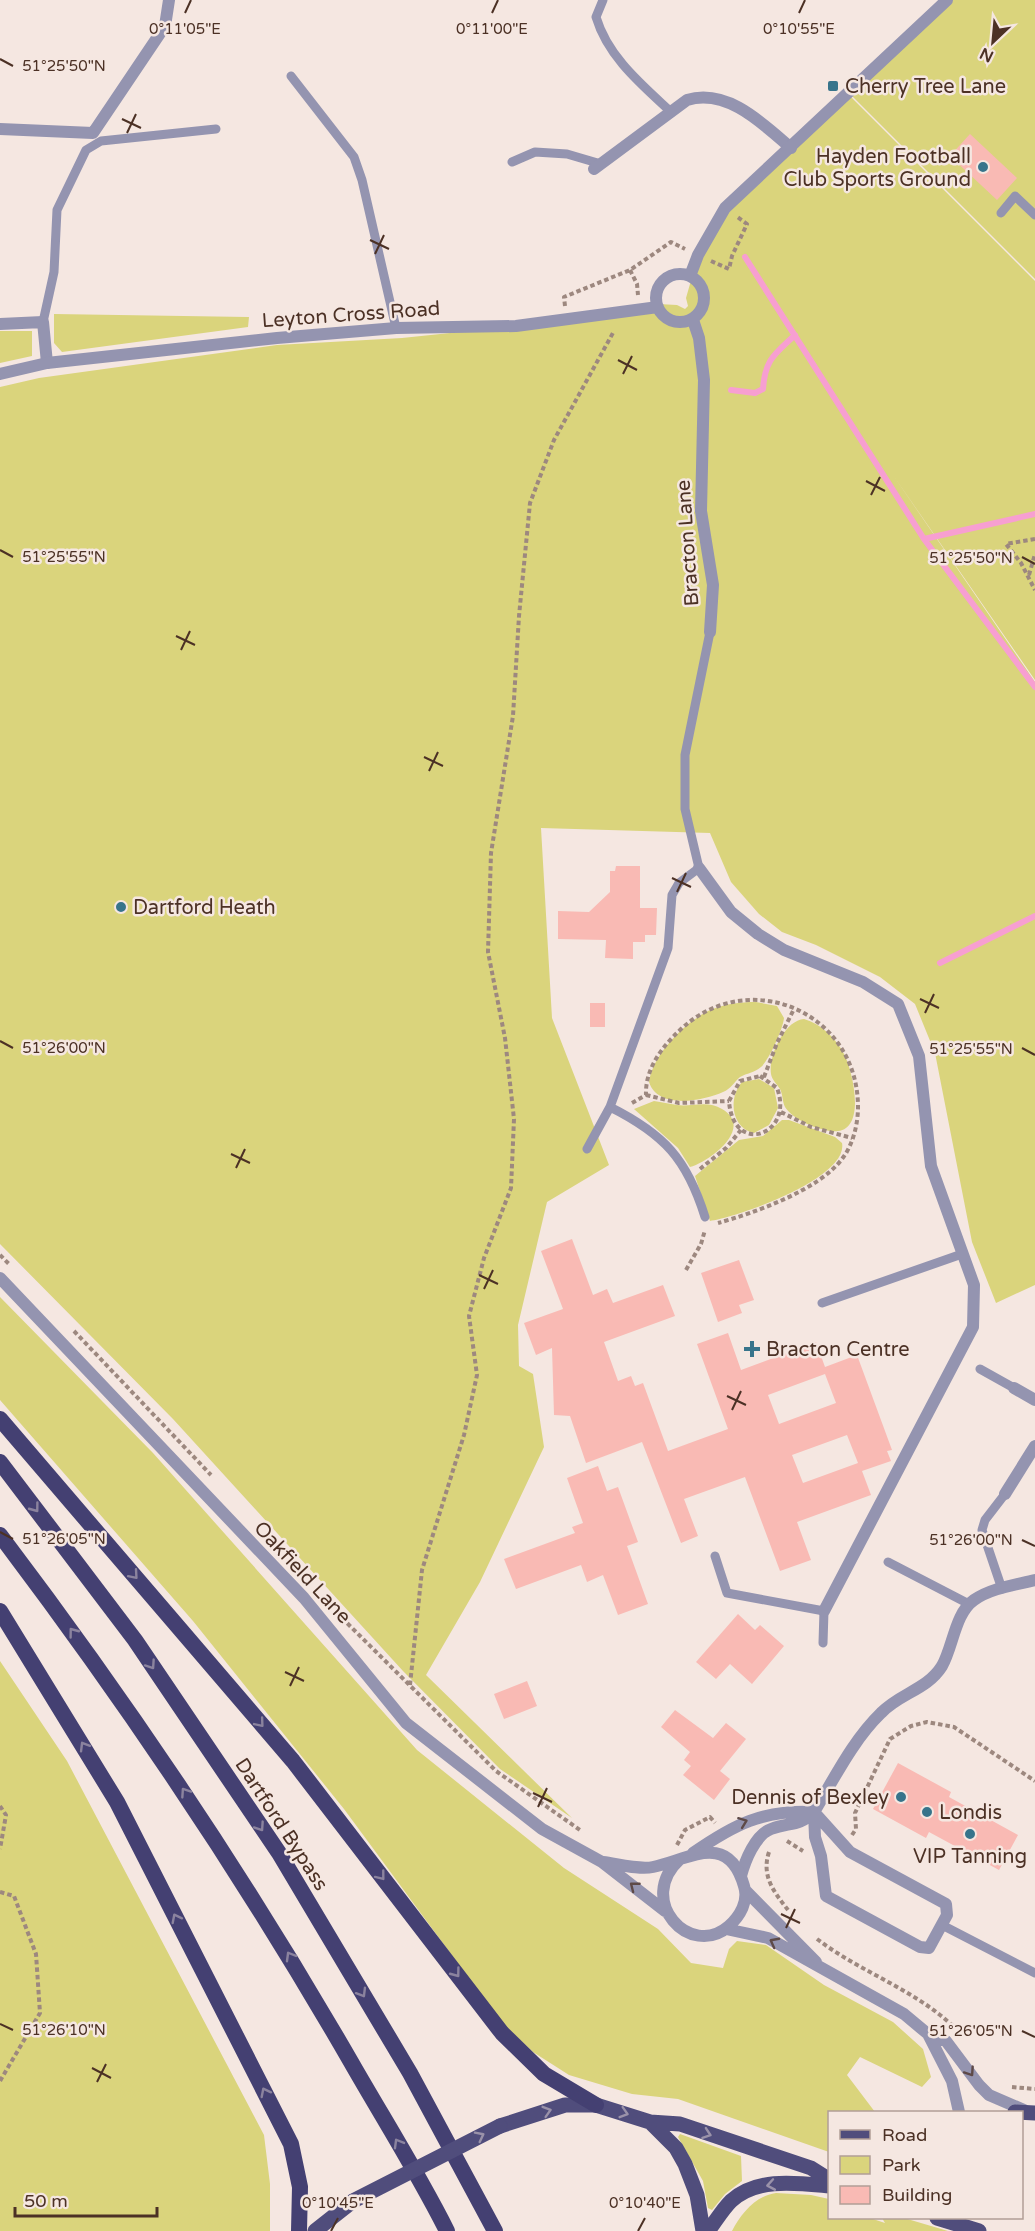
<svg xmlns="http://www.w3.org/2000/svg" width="1035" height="2231" viewBox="0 0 1035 2231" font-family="'Varela Round',sans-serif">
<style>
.green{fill:#dad47c}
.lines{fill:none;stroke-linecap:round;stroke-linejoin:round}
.stream{stroke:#f79fd1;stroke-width:6}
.building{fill:#f9bab4;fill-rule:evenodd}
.path{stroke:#9d887f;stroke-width:4;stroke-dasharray:4.5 3;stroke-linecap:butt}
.service{stroke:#9494b0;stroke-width:9}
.minor{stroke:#9494b0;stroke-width:12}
.tertiary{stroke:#9494b0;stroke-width:12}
.primary{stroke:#504d7c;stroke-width:15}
.trunk{stroke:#444072;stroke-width:16}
.primary-bridge{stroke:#504d7c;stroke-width:15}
.oneway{stroke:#8b839e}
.oneway2{stroke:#5e4a48}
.oneway3{stroke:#9a92a9}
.ticks{fill:none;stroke:#4c3125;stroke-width:2}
.poi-dot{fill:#37748b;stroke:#f5e7e1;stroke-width:2}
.labels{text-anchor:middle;stroke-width:5;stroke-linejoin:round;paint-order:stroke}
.poi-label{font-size:20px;fill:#4c3125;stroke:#f5e7e1;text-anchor:start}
.street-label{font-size:20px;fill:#4c3125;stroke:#f5e7e1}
.ticks-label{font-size:15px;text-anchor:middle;fill:#4c3125;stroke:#f5e7e1;stroke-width:5;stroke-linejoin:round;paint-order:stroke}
</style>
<rect width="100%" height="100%" fill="#f5e7e1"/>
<path class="green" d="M948 0H1035V279L850 94Z
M849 95 1035 281V680L893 475 1035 682V1285L996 1303 972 1242 935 1053 915 1004 880 977 816 945 782 932 759 914 731 882 710 833 541 828 552 1018 609 1165 547 1202 518 1325 519 1366 533 1374 544 1447 480 1582 426 1675 572 1818 500 1769 403 1671 173 1419 0 1244V387L39 378 277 345 402 338 516 326 658 304 677 305 685 309 688 306 686 298 698 256 716 224Z
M54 314 248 317H249L248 327 62 352 54 343Z
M0 331H32V356L0 363Z
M756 1002 777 1006 784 1018C783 1029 769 1060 761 1067 754 1073 747 1073 740 1077 734 1082 731 1089 723 1092 703 1101 658 1110 649 1082 653 1054 685 1022 710 1010 725 1004 740 1002 756 1002Z
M804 1019C821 1024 836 1038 844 1054 853 1071 866 1128 838 1131 823 1133 793 1120 785 1107 782 1101 783 1095 780 1089 777 1084 772 1080 771 1074 768 1056 785 1020 804 1019Z
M759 1079 774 1088 778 1108 769 1125 754 1133C731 1128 728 1098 742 1082Z
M654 1101C662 1102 669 1104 677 1105 692 1107 708 1100 722 1109 755 1128 709 1162 690 1167L678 1148 634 1109Z
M782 1120H789L835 1137 842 1143C849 1178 738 1217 710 1221L695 1176 739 1140 763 1136Z
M0 1297 153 1453 417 1750 564 1868 658 1929 691 1963 723 1968 729 1949 737 1941 766 1945 824 1985 893 2022 923 2049 931 2077 922 2087 860 2057 847 2075 875 2112H830L829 2152 678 2099 632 2094 569 2075 533 2052 501 2022 344 1809 193 1621 0 1400Z
M0 1661 67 1761 264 2135 270 2184V2231H0Z
M680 2134 741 2156 742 2181 725 2194 712 2210 708 2208 703 2181 678 2137Z
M776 2193 811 2195 829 2199 830 2218H870L885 2223 882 2218H904L948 2231H732C741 2214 755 2196 776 2193Z"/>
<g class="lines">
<path class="stream" d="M745 257 924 539 1035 514
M731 390 755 393 763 389C765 359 775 354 795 335
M924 539 1035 687
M940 963 1035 916"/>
</g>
<path class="building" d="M970 134 1017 178 997 200 950 156Z
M616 866H640V908H657L656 935H645V942H633V959L605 958 606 940 558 939V911L589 912 610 892V871H615Z
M590 1003H605V1027H590Z
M572 1239 593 1295 607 1289 613 1303 663 1285 675 1316 604 1342 618 1381 631 1376 635 1386 643 1383 668 1451 728 1429 697 1344 728 1333 741 1370 816 1342 825 1367 857 1355 892 1450 887 1451 891 1461 862 1471 871 1495 797 1522 811 1560 780 1571 745 1477 684 1499 698 1536 681 1543 642 1442 586 1463 570 1416 554 1415 552 1348 536 1355 524 1323 563 1309 541 1251ZM825 1374 836 1403 779 1424 768 1395ZM847 1435 858 1463 803 1483 792 1455Z
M739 1260 754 1300 739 1305 742 1313 718 1322 701 1273Z
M598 1466 607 1491 618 1487 638 1542 627 1546 648 1604 618 1615 603 1575 587 1582 581 1565 516 1589 504 1559 575 1533 572 1527 583 1523 567 1478Z
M738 1614 755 1630 760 1625 784 1646 752 1684 730 1664 716 1679 696 1662Z
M527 1681 537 1706 504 1719 494 1694Z
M675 1710 713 1738 726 1723 746 1739 720 1771 730 1779 714 1800 683 1775 691 1766 684 1760 690 1752 661 1727Z
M898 1763 951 1792 949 1797 1018 1835 999 1870 929 1832 926 1838 873 1809Z"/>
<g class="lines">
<path class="path" d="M711 261 729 269 732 256 747 224 736 216
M630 270 637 284 638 295
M565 306 564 297 630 270 671 242 685 249
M1035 539 1006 544 1021 563 1035 590
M1029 575 1035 554
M760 1076 777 1088C795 1135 733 1157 729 1101L740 1081Z
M764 1077 777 1043 794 1009
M646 1095 679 1103 729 1101
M632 1103 646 1095C645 1070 661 1048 678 1032 746 964 858 1011 858 1107 858 1124 853 1145 842 1159 819 1190 754 1213 718 1223
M781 1112 811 1127 852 1138
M700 1169 726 1148 741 1130
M0 1255 10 1265
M686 1270 701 1244 705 1230
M74 1331 211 1475
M342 1618 496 1771 580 1830
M410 1685 422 1570 464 1435 477 1375 469 1316 484 1258 511 1188 514 1119 505 1038 488 952 491 853 513 716 519 616 530 503 554 440 614 331
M0 1806 6 1815 0 1849
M852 1835 856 1829 855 1813 890 1739 911 1726 927 1722 954 1727 1035 1781
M787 1841 803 1851
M677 1845 685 1830 710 1817 715 1823
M769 1852C761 1876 774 1892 788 1910
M0 1892 14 1896 36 1954 40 2013 0 2081
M817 1939C860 1972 914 1989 954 2027
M1012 2087 1035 2089"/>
<path class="service" d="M603 0 596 17C608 57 641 84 671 112
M291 76 354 157 362 180 396 328
M512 162 535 152 567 154 601 164
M1001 213 1015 196 1035 215
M43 322 54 272 57 210 86 150 101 141 216 129
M610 1107C664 1134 687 1159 705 1217
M587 1149 610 1107 668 948 672 895 679 883 699 868 685 809V755L710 632
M822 1303 962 1254
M980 1369 1014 1388
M715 1556 727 1593 824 1611 823 1643
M888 1562 969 1604
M1002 1589 982 1530 985 1520 1005 1494
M942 1925 1035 1973"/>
<path class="minor" d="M0 129 93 133 165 26 169 0
M594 169 687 100C727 88 762 123 791 148
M693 320 699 338 704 380 701 511 713 585 710 632
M0 324 43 322 47 363
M699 868 731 912 758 934 784 950 863 982 898 1004 919 1056 931 1166 974 1285 973 1327 824 1611
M1014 1388 1035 1400
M1005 1494 1035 1446
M814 1812 850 1852 946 1904 947 1915 929 1948 920 1947 826 1896 821 1856 815 1837Z
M693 1853C735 1824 762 1810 814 1812
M741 1876C745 1861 755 1835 771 1829 790 1822 798 1827 814 1812 834 1779 853 1740 881 1713 900 1693 927 1690 942 1666 953 1647 955 1613 974 1600 991 1588 1015 1585 1035 1580"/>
<path class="tertiary" d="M656 298a24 24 0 1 1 48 0a24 24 0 1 1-48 0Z
M690 276 698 255 725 208 947 0
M0 374 47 363 277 338 396 328 516 326 658 307
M0 1278 304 1598 406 1723 542 1829 602 1862 665 1911
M603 1862C618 1864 639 1870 653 1867 688 1860 728 1830 744 1886 749 1901 740 1916 729 1926 690 1960 635 1900 680 1859
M745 1890 816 1962
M726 1929 768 1938 904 2014 928 2034 946 2041 979 2085 989 2095 1024 2110
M928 2034 952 2081 959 2112"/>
<path class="primary" d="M1015 2112 1035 2113
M650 2122 680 2124 811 2168 830 2180
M500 2126 565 2105H596L650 2122 676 2148 685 2164 697 2195 703 2231
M937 2218 979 2231
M315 2231 353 2201
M708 2231C716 2221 722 2210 731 2201 757 2177 797 2183 830 2186"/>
<path class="trunk" d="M0 1419 293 1761 502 2033 544 2074 596 2105
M0 1462 135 1640 279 1853 410 2073 495 2231
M0 1535C128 1704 245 1878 351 2062 383 2118 418 2173 447 2231
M0 1611 117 1802 291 2144 300 2187 299 2231"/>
<path class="primary-bridge" d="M353 2201 500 2126"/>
</g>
<defs><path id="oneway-chevron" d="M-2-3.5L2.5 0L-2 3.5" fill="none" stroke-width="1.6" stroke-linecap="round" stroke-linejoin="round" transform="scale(1.5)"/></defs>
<g class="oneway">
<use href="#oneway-chevron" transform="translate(35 1508) rotate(53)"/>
<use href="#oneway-chevron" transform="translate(134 1575) rotate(49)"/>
<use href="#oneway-chevron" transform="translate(73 1632) rotate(-127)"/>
<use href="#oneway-chevron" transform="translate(151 1665) rotate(56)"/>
<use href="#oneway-chevron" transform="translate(260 1723) rotate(50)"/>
<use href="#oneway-chevron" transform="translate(84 1746) rotate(-121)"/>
<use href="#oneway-chevron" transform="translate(185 1792) rotate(-124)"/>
<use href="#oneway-chevron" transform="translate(260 1827) rotate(56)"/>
<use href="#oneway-chevron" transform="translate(381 1876) rotate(52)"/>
<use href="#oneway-chevron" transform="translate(176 1918) rotate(-117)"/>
<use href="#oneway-chevron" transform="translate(290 1956) rotate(-120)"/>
<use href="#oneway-chevron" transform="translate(456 1973) rotate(53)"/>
<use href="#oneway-chevron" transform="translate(362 1993) rotate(59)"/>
<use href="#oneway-chevron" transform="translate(265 2092) rotate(-117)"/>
<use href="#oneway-chevron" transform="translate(398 2143) rotate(-120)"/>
</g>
<g class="oneway2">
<use href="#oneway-chevron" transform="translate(743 1822) rotate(-21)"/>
<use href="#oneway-chevron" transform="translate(634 1886) rotate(-142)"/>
<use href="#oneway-chevron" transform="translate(774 1942) rotate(-152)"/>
<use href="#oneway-chevron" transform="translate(970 2072) rotate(56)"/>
</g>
<g class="oneway3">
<use href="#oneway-chevron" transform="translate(547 2111) rotate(-17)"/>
<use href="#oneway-chevron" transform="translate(624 2113) rotate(17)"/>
<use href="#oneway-chevron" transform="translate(707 2134) rotate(19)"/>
<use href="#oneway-chevron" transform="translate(480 2136) rotate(-27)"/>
<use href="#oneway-chevron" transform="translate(771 2185) rotate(170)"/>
</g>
<path class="ticks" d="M185 13 191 0M492 13 498 0M799 13 805 0M0 59 13 66M122 119 141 128M127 133 136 114M370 240 389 249M375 254 384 235M618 360 637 370M623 374 632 356M866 481 885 491M871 495 880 477M0 550 13 557M1022 557 1035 564M176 636 195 645M181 650 190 631M424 757 443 766M429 771 438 752M672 878 691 887M677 892 686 873M920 999 939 1008M925 1013 934 994M0 1041 13 1048M1022 1048 1035 1055M231 1154 250 1163M236 1168 245 1149M479 1275 498 1284M484 1289 493 1270M727 1396 746 1405M732 1410 741 1391M0 1532 13 1539M1022 1540 1035 1546M285 1672 304 1681M290 1686 299 1667M533 1793 552 1802M538 1807 547 1788M781 1914 800 1923M786 1928 795 1909M0 2024 13 2030M1022 2031 1035 2037M92 2068 111 2078M97 2082 106 2064M331 2231 338 2218M638 2231 645 2218"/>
<g class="poi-dot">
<rect x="827" y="80" width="12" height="12" rx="3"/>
<circle cx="983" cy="167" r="6"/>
<circle cx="121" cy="907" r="6"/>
<path d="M749 1340h6v6h6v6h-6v6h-6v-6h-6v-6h6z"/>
<circle cx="901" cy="1797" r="6"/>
<circle cx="927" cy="1812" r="6"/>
<circle cx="970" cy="1834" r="6"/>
</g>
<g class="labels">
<g class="poi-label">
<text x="845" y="93">Cherry Tree Lane</text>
<text x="971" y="163" text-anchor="end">Hayden Football<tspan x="971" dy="23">Club Sports Ground</tspan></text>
<text x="133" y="914">Dartford Heath</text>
<text x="766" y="1356">Bracton Centre</text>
<text x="889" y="1804" text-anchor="end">Dennis of Bexley</text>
<text x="939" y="1819">Londis</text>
<text x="970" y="1863" text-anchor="middle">VIP Tanning</text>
</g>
<g class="street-label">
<text transform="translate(351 314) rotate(-4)" y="7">Leyton Cross Road</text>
<text transform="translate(687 543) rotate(-94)" y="7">Bracton Lane</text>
<text transform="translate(303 1572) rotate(47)" y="7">Oakfield Lane</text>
<text transform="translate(282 1824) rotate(57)" y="7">Dartford Bypass</text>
</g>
</g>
<g class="ticks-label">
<text x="185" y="34">0°11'05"E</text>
<text x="492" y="34">0°11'00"E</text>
<text x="799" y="34">0°10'55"E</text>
<text x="64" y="71">51°25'50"N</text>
<text x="64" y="562">51°25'55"N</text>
<text x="971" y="563">51°25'50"N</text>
<text x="64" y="1053">51°26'00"N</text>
<text x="971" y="1054">51°25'55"N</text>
<text x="64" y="1544">51°26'05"N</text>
<text x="971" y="1545">51°26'00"N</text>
<text x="64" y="2035">51°26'10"N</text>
<text x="971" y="2036">51°26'05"N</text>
<text x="338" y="2208">0°10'45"E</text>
<text x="645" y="2208">0°10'40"E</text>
</g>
<rect x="828" y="2111" width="195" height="108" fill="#f5e7e1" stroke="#b19e96" stroke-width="1.5"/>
<rect x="840" y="2130" width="30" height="9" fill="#504d7c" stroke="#b19e96" stroke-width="1.5"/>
<text x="882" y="2141" font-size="18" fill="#4c3125">Road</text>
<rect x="840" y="2156" width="30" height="18" fill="#dad47c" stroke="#b19e96" stroke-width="1.5"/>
<text x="882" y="2171" font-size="18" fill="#4c3125">Park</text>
<rect x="840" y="2186" width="30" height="18" fill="#f9bab4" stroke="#b19e96" stroke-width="1.5"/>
<text x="882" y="2201" font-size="18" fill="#4c3125">Building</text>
<g transform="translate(993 42) rotate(206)" stroke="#f5e7e1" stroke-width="4.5" paint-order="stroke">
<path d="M0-4.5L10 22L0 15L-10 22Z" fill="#4c3125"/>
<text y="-9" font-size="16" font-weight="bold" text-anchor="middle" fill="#4c3125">N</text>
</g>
<path d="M15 2207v9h142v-9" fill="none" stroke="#4c3125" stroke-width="3"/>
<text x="24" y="2207" font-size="18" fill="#4c3125" stroke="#f5e7e1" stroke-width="4.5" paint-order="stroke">50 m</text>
</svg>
